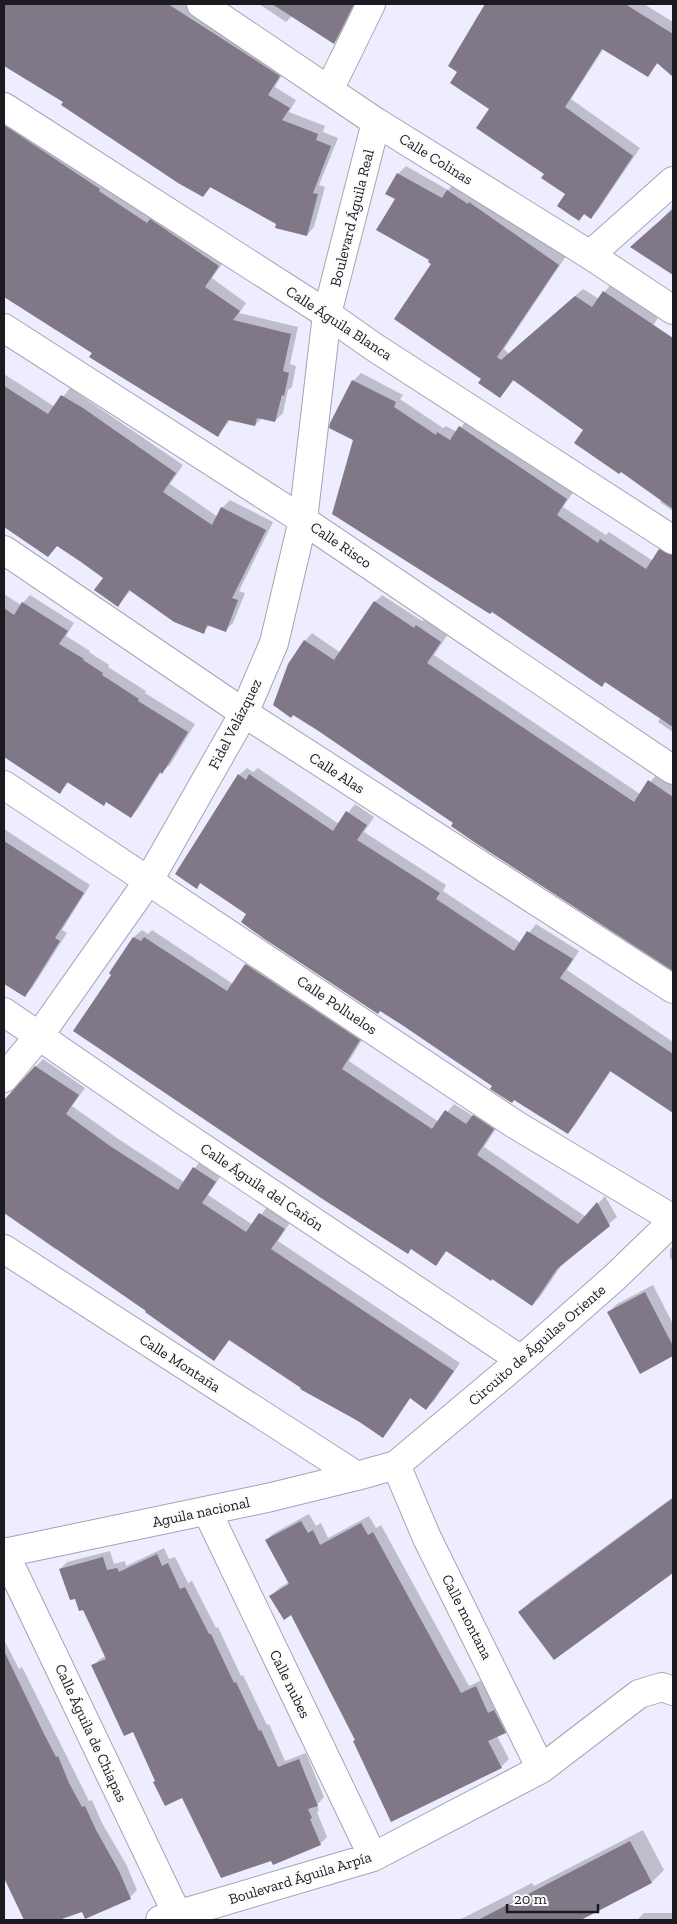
<svg xmlns="http://www.w3.org/2000/svg" width="677" height="1924" viewBox="0 0 677 1924" font-family="'Zilla Slab',serif">
<style>
.shadow{fill:#0003}
.building{fill:#817887}
.lines{fill:none;stroke-linecap:round;stroke-linejoin:round}
.minor-casing{stroke:#a3a4b5;stroke-width:30}
.minor{stroke:#fff;stroke-width:28}
.labels{text-anchor:middle;stroke-width:5;stroke-linejoin:round;paint-order:stroke}
.street-label{font-size:15px;fill:#1a1a20;stroke:#fcfcfc}
</style>
<rect width="100%" height="100%" fill="#ededff"/>
<path class="shadow" d="M4 4H187L286 68 275 87 296 100 289 112 325 126 323 132 338 138 319 185 325 187 314 227 307 235 277 223 212 186 203 196 65 102 4 65Z
M259 4H357L341 35 334 43 292 16 286 22Z
M486 4H644L673 22V75L658 63 648 75 604 48 571 99 640 148 598 210 591 217 585 213 579 219 567 194 546 173 459 72 475 21Z
M15 120 226 258 212 278 246 303 239 313 298 327 290 364 296 366 292 387 288 390 283 413 275 421 262 418 255 425 231 419 217 436 4 295V133Z
M406 166 448 190 455 183 478 195 566 256 504 349 509 354 583 289 599 299 611 284 659 316 653 326 673 340V511L660 502 662 499 585 430 514 380 500 397 483 379 433 264 397 198 398 174Z
M673 204V274L632 247 658 223 672 208 671 207Z
M361 373 403 395 400 399 443 428 446 426 457 432 468 419 574 491 563 507 606 535 609 532 653 561 668 543 673 545V732L658 722 661 717 355 440 353 381Z
M4 374 55 407 70 388 183 465 170 484 218 517 222 508 230 500 273 522 239 591 245 593 233 623 225 631 210 625 203 632 131 590 118 605 105 578 58 545 48 556 4 526Z
M4 594 21 605 30 595 74 623 66 636 90 651 89 652 109 665 108 667 146 691 145 693 195 724 170 765 161 772 138 809 130 816 107 801 69 782 60 792 4 755Z
M382 595 422 621 425 619 448 634 434 655 640 794 657 774 673 785V969L457 824 305 641 312 633 341 653 375 602Z
M247 768 253 772 258 768 339 824 355 804 374 817 364 832 446 885 443 891 521 943 536 924 579 951 567 970 673 1042V1112L611 1071 575 1125 568 1133 494 1086 201 882 197 887 239 775Z
M4 829 90 885 62 930 67 933 32 988 24 996 4 982V967L6 964 4 963Z
M142 930 148 934 152 930 233 984 246 965 254 957 367 1032 349 1061 439 1122 454 1104 473 1116 481 1108 501 1121 484 1147 586 1217 605 1196 617 1217 563 1263 540 1297 532 1305 492 1277 447 1251 436 1264 110 973 134 937Z
M43 1059 85 1088 72 1106 117 1138 184 1182 201 1160 222 1174 208 1195 253 1225 268 1206 291 1221 278 1241 460 1363 434 1401 426 1408 411 1397 390 1429 383 1436 302 1387 230 1339 214 1359 57 1247 55 1249 4 1212V1103L10 1094Z
M673 1246V1261L670 1258V1249Z
M653 1285 673 1324V1355L641 1372 609 1312 617 1304Z
M673 1497V1571L554 1659 520 1612 531 1601Z
M309 1514 316 1526 321 1523 328 1538 369 1516 376 1528 381 1525 469 1686 484 1679 513 1724 505 1732 497 1736 509 1759 501 1767 292 1613 271 1596 279 1588 289 1582 266 1540 274 1533Z
M164 1548 169 1559 175 1557 188 1583 192 1581 216 1628 218 1627 241 1676 243 1675 267 1725 269 1724 285 1761 306 1753 324 1797 317 1805 319 1810 317 1812 327 1837 320 1844 183 1796 156 1780 134 1730 93 1666 100 1659 106 1656 83 1609 60 1569 67 1562 110 1551 114 1564 125 1561 126 1566Z
M4 1640 19 1669 22 1667 89 1801 92 1800 102 1823 126 1864 137 1890 130 1897 55 1920H25L4 1876Z
M643 1830 664 1870 652 1882 578 1920H459L532 1883 534 1886Z
M644 1913H673V1920H637Z"/>
<path class="building" d="M4 4H168L280 76 268 95 290 108 282 120 318 134 316 140 331 146 313 193 318 194 307 236 275 228 276 224 210 187 203 197 178 183 61 105 63 102 4 66Z
M272 4H354L334 44Z
M485 4H625L673 34V77L657 63 648 77 602 49 565 107 633 156 591 219 584 214 579 221 557 206 565 194 541 178 544 174 476 128 489 109 450 83 457 72 448 66Z
M4 125 100 189 99 191 147 223 150 219 219 266 205 287 240 311 233 320 291 334 283 371 289 373 284 396 282 395 275 422 257 418 255 426 228 420 218 437 89 357 92 353 4 297Z
M397 173 442 198 447 190 468 204 469 202 559 265 497 357 501 360 575 296 592 307 603 291 673 338V509L621 472 619 474 574 443 583 430 513 380 500 398 478 383 481 379 394 319 431 264 428 262 429 260 376 230 395 199 385 194Z
M673 209V275L630 247Z
M352 380 396 402 394 407 436 435 437 432 450 440 459 426 567 499 557 515 598 543 600 539 646 569 659 549 673 555V727L605 682 602 687 492 612 490 614 466 599 332 514 353 440 329 428 330 423Z
M4 386 48 414 61 395 83 408 176 473 163 492 212 525 221 507 266 530 232 598 238 600 226 632 207 625 204 634 174 622 129 590 118 607 94 590 103 578 81 562 57 546 48 557 4 527Z
M374 601 414 628 416 625 441 642 427 663 634 802 648 780 673 797V971L474 842 451 826 453 823 317 730 293 715 291 718 273 705 288 664 304 640 334 660Z
M22 602 68 631 59 644 84 659 83 660 103 673 102 675 139 699 138 701 188 732 162 774 160 772 131 818 106 802 104 806 67 782 60 794 4 757V608L14 615Z
M238 774 246 780 249 774 333 831 346 811 367 825 357 840 440 893 436 899 514 951 527 931 573 959 560 978 673 1054V1113L610 1071 568 1134 514 1100 512 1103 490 1089 492 1086 402 1025 380 1011 378 1014 263 938 241 922 246 914 200 883 197 889 175 874Z
M4 841 84 893 55 938 60 941 25 997 4 984Z
M133 937 141 941 144 937 227 991 245 964 360 1040 342 1069 432 1129 445 1110 466 1124 473 1115 494 1129 477 1155 578 1224 597 1202 610 1226 557 1269 532 1306 492 1279 491 1281 446 1251 436 1266 411 1249 408 1254 321 1198 73 1031 111 975 109 973Z
M35 1066 79 1095 66 1114 110 1146 178 1190 193 1167 216 1182 202 1203 246 1232 259 1213 285 1229 271 1249 454 1371 426 1410 410 1398 383 1438 358 1421 300 1389 301 1388 229 1340 214 1361 145 1312 146 1311 4 1213V1100Z
M645 1292 673 1346V1356L640 1374 607 1312Z
M673 1498V1573L554 1660 518 1612Z
M301 1521 308 1533 313 1530 320 1545 361 1523 368 1535 373 1532 461 1693 476 1686 488 1713 494 1710 506 1733 488 1741 502 1768 391 1822 353 1741 355 1740 291 1615 284 1620 269 1596 289 1584 265 1540Z
M157 1554 162 1566 168 1563 180 1589 185 1587 209 1634H211L234 1683 236 1682 259 1731 261 1730 278 1767 299 1759 318 1806 308 1809 312 1818 310 1819 321 1845 273 1865 271 1861 221 1878 182 1798 165 1806 153 1782 155 1781 133 1732 124 1736 91 1665 106 1659 83 1610 79 1611 75 1599 70 1600 59 1569 103 1557 107 1570 117 1568 119 1572Z
M4 1651 44 1734 56 1757 58 1756 69 1783 82 1807 85 1806 96 1830 119 1871 131 1899 85 1919 82 1912 59 1920H24L4 1878Z
M630 1841 652 1883 581 1920H478Z"/>
<g class="lines">
<defs>
<path id="minor" d="M201 4 376 122 590 255 673 310
M329 90 371 4
M4 107 327 314 374 347 673 540
M590 255 673 181
M4 328 303 520 673 770
M4 550 244 713 673 989
M4 785 516 1125 673 1219
M4 1012 167 1124 521 1360
M4 1078 39 1036 149 880 244 713 274 643 303 520 327 314 376 122
M4 1249 357 1476
M396 1465 427 1538 541 1769
M207 1511 373 1857
M4 1552 177 1914
M4 1553 267 1498 357 1476 396 1465 521 1360 614 1278 673 1221
M160 1920 373 1857 541 1769 639 1694 662 1687 673 1691"/>
</defs>
<use href="#minor" class="minor-casing"/>
<use href="#minor" class="minor"/>
</g>
<g class="labels">
<g class="street-label">
<text transform="translate(436 159) rotate(32)" y="5">Calle Colinas</text>
<text transform="translate(352 218) rotate(-76)" y="5">Boulevard Águila Real</text>
<text transform="translate(339 323) rotate(33)" y="5">Calle Águila Blanca</text>
<text transform="translate(341 545) rotate(34)" y="5">Calle Risco</text>
<text transform="translate(235 724) rotate(-63)" y="5">Fidel Velázquez</text>
<text transform="translate(337 773) rotate(33)" y="5">Calle Alas</text>
<text transform="translate(337 1005) rotate(34)" y="5">Calle Polluelos</text>
<text transform="translate(262 1187) rotate(34)" y="5">Calle Águila del Cañón</text>
<text transform="translate(537 1345) rotate(-41)" y="5">Circuito de Águilas Oriente</text>
<text transform="translate(180 1363) rotate(33)" y="5">Calle Montaña</text>
<text transform="translate(201 1512) rotate(-12)" y="5">Aguila nacional</text>
<text transform="translate(467 1617) rotate(63)" y="5">Calle montana</text>
<text transform="translate(290 1684) rotate(64)" y="5">Calle nubes</text>
<text transform="translate(91 1733) rotate(65)" y="5">Calle Águila de Chiapas</text>
<text transform="translate(300 1878) rotate(-17)" y="5">Boulevard Águila Arpía</text>
</g>
</g>
<rect width="677" height="1924" fill="none" stroke="#1a1a20" stroke-width="10"/>
<path d="M507 1904v8h91v-8" fill="none" stroke="#1a1a20" stroke-width="2.5"/>
<text x="514" y="1904" font-size="15" fill="#1a1a20" stroke="#fcfcfc" stroke-width="4" paint-order="stroke">20 m</text>
</svg>
